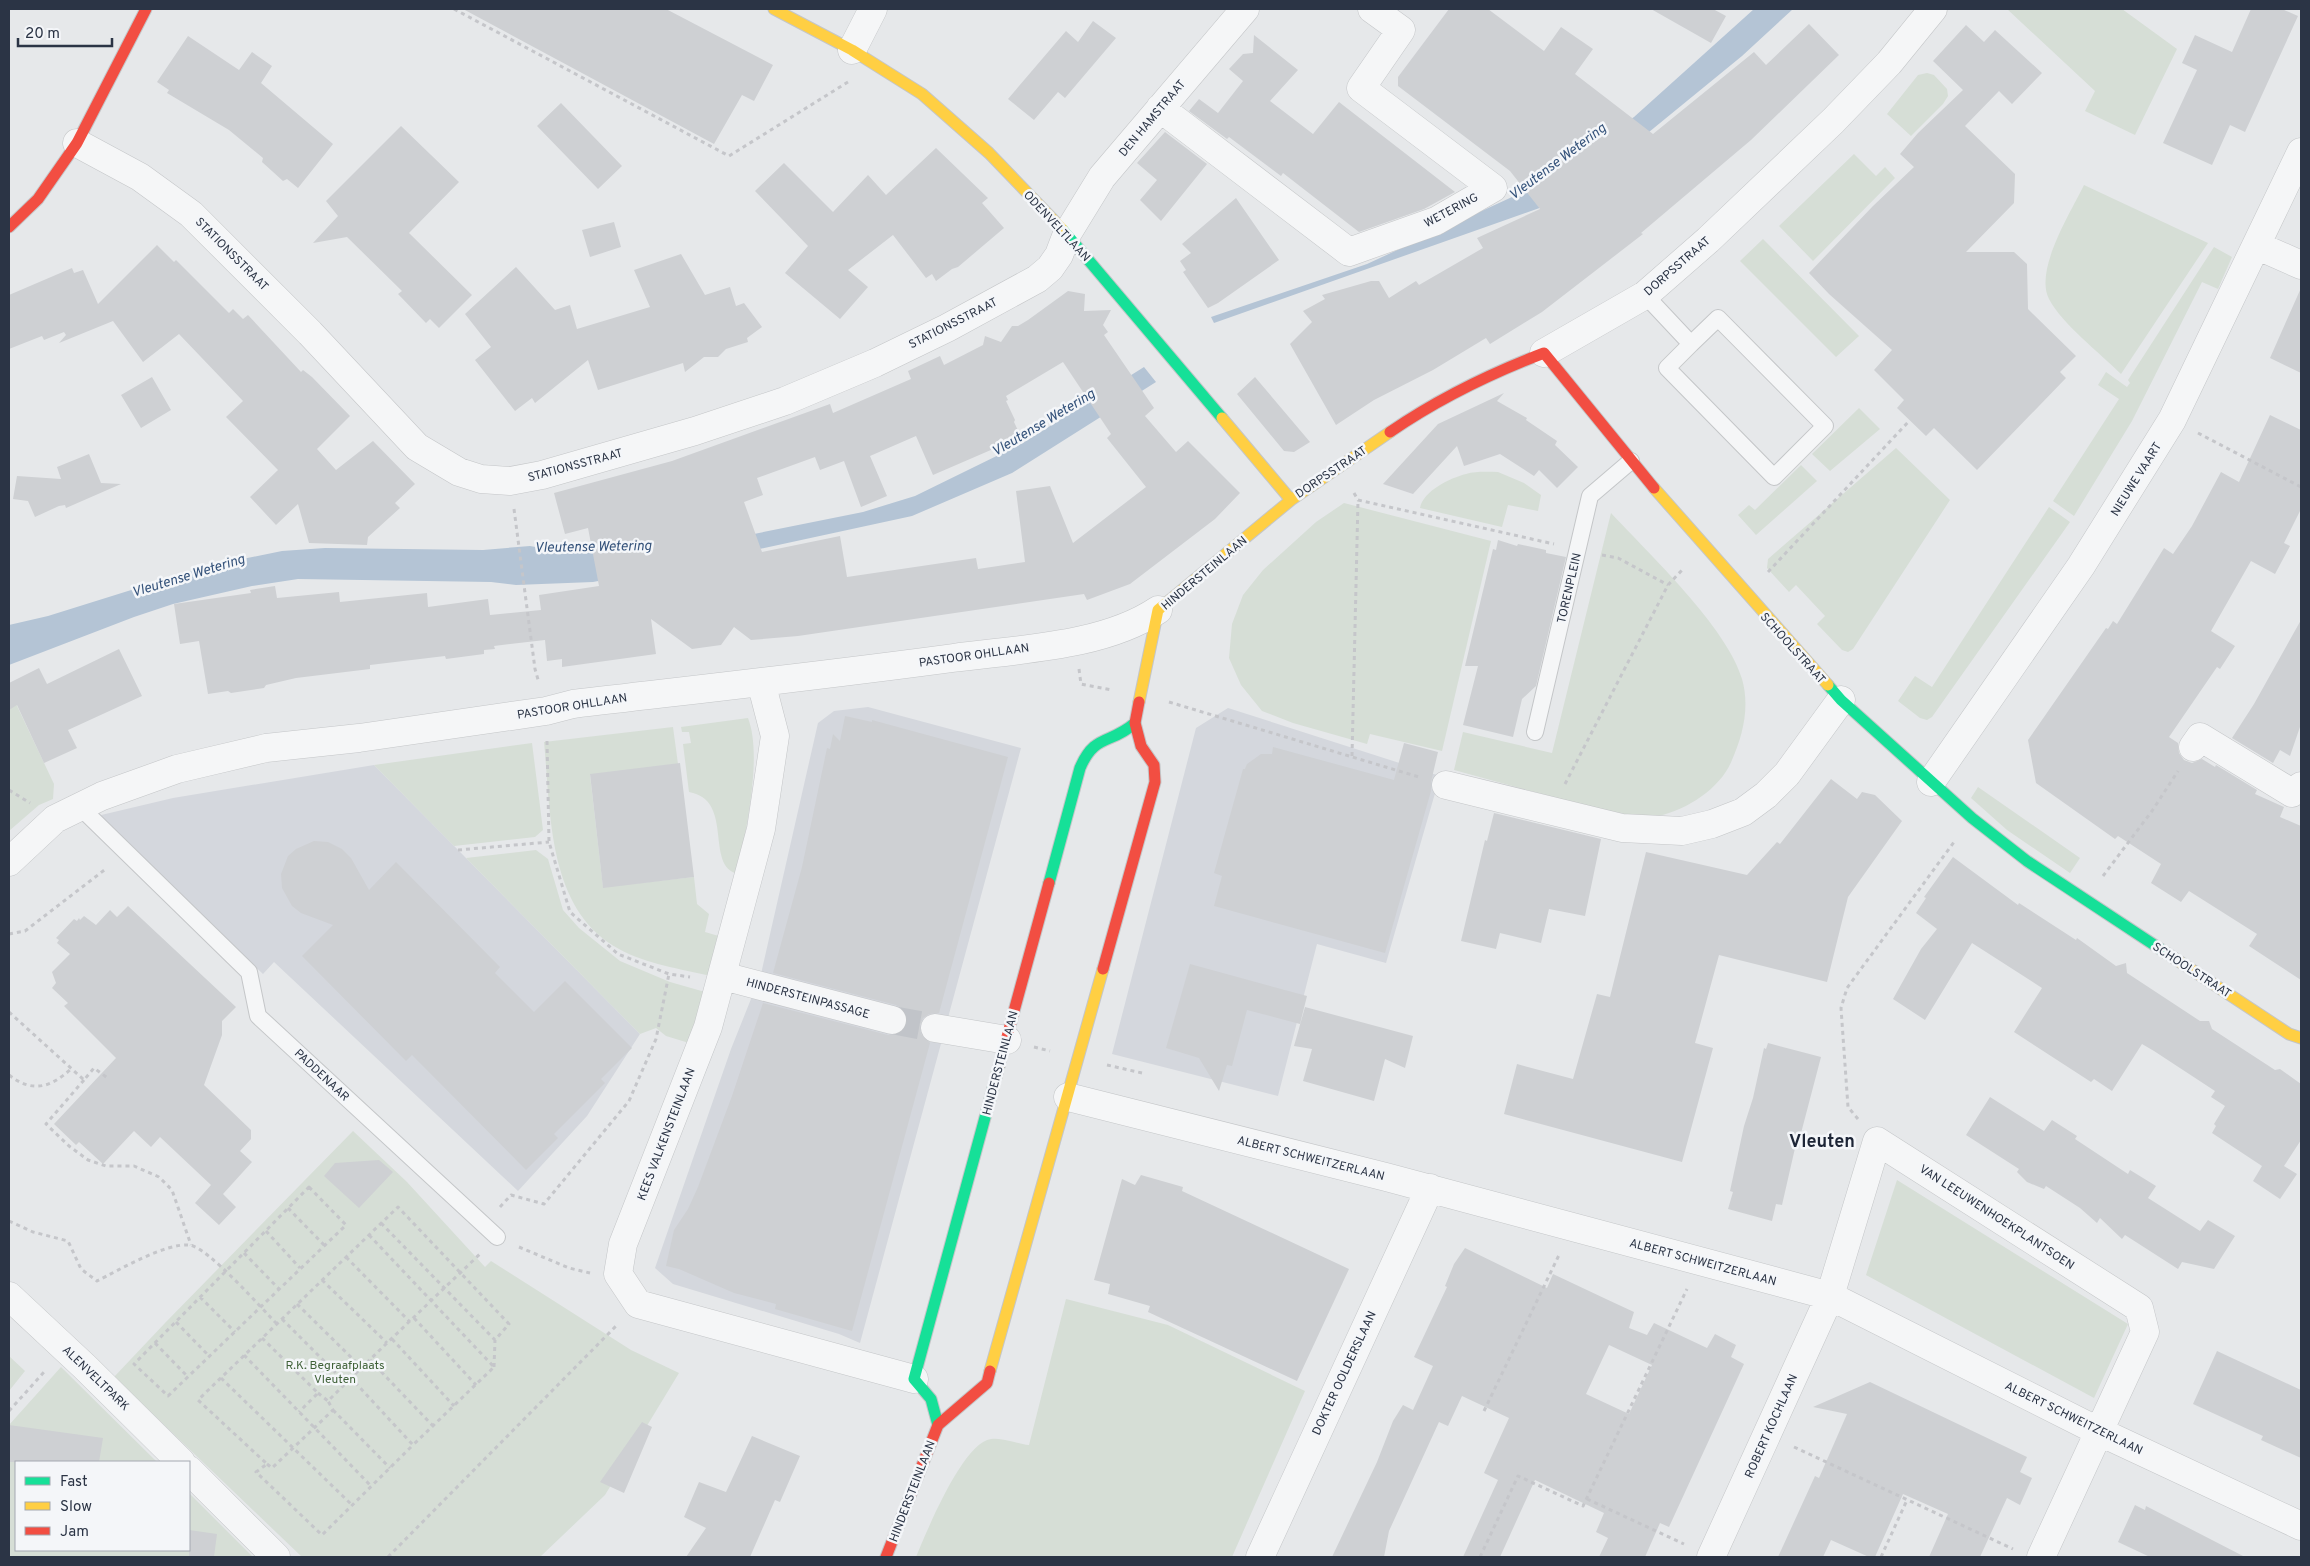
<svg xmlns="http://www.w3.org/2000/svg" width="2310" height="1566" viewBox="0 0 2310 1566" font-family="Overpass,sans-serif">
<style>
.built{fill:#d4d7dd}
.green{fill:#d6ded6}
.water{fill:#b4c4d5}
.building{fill:#ced0d3;fill-rule:evenodd}
.lines{fill:none;stroke-linecap:round;stroke-linejoin:round}
.street-tunnel{stroke:#c1c4c9;stroke-width:28;stroke-dasharray:28 14;stroke-linecap:butt}
.lane-casing{stroke:#c4c6c8;stroke-width:18}
.street-casing{stroke:#c4c6c8;stroke-width:29}
.fast-casing{stroke:#c4c6c8;stroke-width:13}
.slow-casing{stroke:#c4c6c8;stroke-width:13}
.jam-casing{stroke:#c4c6c8;stroke-width:13}
.path{stroke:#c5c6ca;stroke-width:3;stroke-dasharray:4 4;stroke-linecap:butt}
.lane{stroke:#f5f6f7;stroke-width:16}
.street{stroke:#f5f6f7;stroke-width:28}
.fast{stroke:#16e098;stroke-width:11}
.slow{stroke:#ffcf43;stroke-width:11}
.jam{stroke:#f24e42;stroke-width:11}
.labels{text-anchor:middle;stroke-width:5;stroke-linejoin:round;paint-order:stroke}
.street-label{font-size:12px;fill:#2b3445;stroke:#f4f6f9}
.park-label{font-size:12px;fill:#3f6138;stroke:#f4f6f9}
.water-label{font-size:14px;font-style:italic;fill:#34527a;stroke:#f4f6f9}
.district-label{font-size:18px;font-weight:bold;fill:#1d2536;stroke:#f4f6f9}
</style>
<rect width="100%" height="100%" fill="#e6e8ea"/>
<path class="built" d="M868 707 1021 748 860 1343 839 1334 673 1284 655 1268 731 1049 761 974 818 723 834 711Z
M1228 708 1440 776 1386 963 1317 944 1278 1096 1112 1054 1196 728Z
M374 765 640 1034 587 1116 518 1191 274 962 263 974 97 816 173 798Z"/>
<path class="green" d="M2007 9H2122L2177 49 2135 135 2085 111 2095 91Z
M1927 73 1934 75 1947 89 1948 96 1943 104 1911 136 1887 114 1918 75Z
M1854 154 1876 176 1885 167 1895 178 1813 261 1779 226Z
M2084 185 2208 243 2121 374C2100 353 2062 324 2049 299 2034 270 2071 212 2084 185Z
M1763 239 1859 336 1836 357 1740 261Z
M2214 247 2232 257 2218 289 2202 282 2132 421 2074 516 2053 501 2119 399 2098 385 2106 372 2127 387 2130 383 2128 380Z
M1859 408 1880 429 1830 471 1812 454Z
M1896 448 1950 500 1853 649 1848 652 1842 650 1817 624 1825 616 1796 585 1789 592 1767 568 1768 559Z
M1801 465 1817 481 1756 535 1738 515 1749 505 1755 510Z
M1498 472 1524 483 1541 495 1538 511 1508 505 1502 527 1420 508C1423 491 1450 478 1466 474 1476 471 1488 472 1498 472Z
M1344 503 1491 541 1442 751 1370 734 1367 744 1293 723 1262 711 1241 685 1229 658 1232 624 1243 595 1263 570 1316 522Z
M2049 507 2070 522 1932 717 1927 720 1920 718 1898 701 1915 676 1932 687Z
M1611 513C1649 554 1727 627 1742 679 1750 707 1743 735 1732 760 1721 788 1688 809 1659 816 1651 818 1641 818 1633 819L1454 770 1463 732 1552 753Z
M9 689 54 784 53 799 39 805 9 831Z
M748 718C763 757 745 832 738 874 704 866 735 800 689 792L683 744 691 743 689 732H682L681 727Z
M673 727 678 764 590 775 603 887 694 877 697 904 709 914 705 932 722 937 711 976C681 969 646 964 619 949 547 910 551 813 544 742Z
M532 743 543 830 535 837 454 846 374 765Z
M1978 787 2080 858 2070 873 2007 830 1971 798Z
M536 850 548 859 563 910 579 928 620 961 670 982 705 992 689 1043 666 1036 656 1028 640 1034 466 858Z
M353 1131 407 1182 485 1267 491 1261 631 1350 679 1373 605 1495 540 1557H302L114 1377 165 1323Z
M1897 1180 2128 1324 2094 1398 1866 1275Z
M1066 1299 1168 1325 1305 1391 1232 1557H916C926 1533 963 1442 991 1439 1002 1437 1018 1444 1029 1445Z
M9 1356 25 1371 9 1391Z
M61 1367 157 1462H16V1550H189V1493L253 1557H9V1425Z"/>
<path class="water" d="M1754 9H1793L1742 56 1627 150 1548 205 1214 323 1211 317 1367 264 1525 191 1634 117Z
M1144 367 1156 382 1012 473 912 516 704 561 593 582 516 585 491 582 298 579 252 586 173 604 134 617 9 665V625L48 616 208 566 282 551 325 548 483 550 530 546 563 552 699 545 863 512 915 496 1023 443Z"/>
<path class="building" d="M463 9H666L773 65 754 101 742 95 714 144Z
M1449 9H1488L1544 51 1561 27 1593 49 1575 74 1653 134 1754 52 1766 65 1809 24 1839 55 1751 140 1641 233 1643 234 1542 312 1490 344 1486 338 1433 370 1374 400 1336 425 1290 344 1312 322 1303 311 1325 299 1322 295 1371 281H1379L1389 298 1416 281 1419 285 1483 248 1477 238 1540 209 1510 171 1398 86V77Z
M1651 9H1713L1726 16 1711 43Z
M2251 9H2282L2298 16 2245 132 2230 125 2212 165 2163 143 2197 70 2182 63 2195 35 2232 52Z
M1093 21 1116 38 1065 98 1058 92 1034 120 1008 99 1066 31 1078 42Z
M1966 25 1984 42 1995 30 2042 73 2012 104 1999 91 1965 126 2015 174 2014 203 1966 252H2014L2027 264 2028 309 2076 356 2060 372 2066 378 1977 470 1934 428 1926 436 1897 408 1904 400 1874 370 1892 350 1829 294 1809 273 1873 206 1914 167 1900 154 1918 133 1963 90 1933 61Z
M1254 35 1298 70 1270 101 1313 134 1339 102 1455 192 1424 209 1359 232 1283 173 1281 176 1229 137 1227 139 1189 111 1199 99 1218 113 1243 81 1229 69 1243 54 1253 53Z
M188 36 239 70 252 52 272 66 261 83 333 144 298 188 287 179 283 181 262 162 263 158 229 130 167 93 169 90 157 82Z
M561 103 622 166 598 189 537 126Z
M401 126 459 182 409 233 472 295 439 328 430 319 426 323 398 294 402 291 347 237 313 243 338 216 326 201Z
M1165 132 1207 164 1161 221 1140 200 1157 180 1137 163Z
M936 148 988 198 982 203 1004 228 958 267 952 269 936 281 932 274 926 278 893 235 848 270 868 287 840 319 785 273 808 246 755 191 784 163 833 212 868 175 886 195Z
M1236 198 1279 260 1218 303 1208 308 1183 272 1186 270 1180 261 1191 253 1182 244Z
M614 222 621 247 590 257 582 230Z
M157 245 174 262 176 260 229 313 233 309 243 319 248 315 301 372 303 370 312 377 350 416 317 449 336 470 373 441 415 484 395 503 400 508 368 537 367 545 309 543 298 504 276 525 250 497 278 470 226 417 243 401 179 334 143 362 113 321 59 343 66 335 64 332 44 340 42 336 9 349V295L72 268 74 273 83 270 98 304Z
M681 254 705 295 730 287 736 306 744 303 762 327 747 338 748 342 726 349 718 357H704L685 372 683 363 598 390 588 360 535 403 532 398 515 411 475 360 491 347 465 314 516 267 555 310 570 305 577 329 650 307 634 270Z
M2301 288V373L2270 358Z
M1068 291 1085 294 1084 311 1111 310 1103 325 1108 332 1104 335 1154 408 1145 416 1176 452 1188 441 1240 493 1215 519 1130 584 1087 600 1084 594 798 636 751 640 734 627 721 645 692 649 651 619 656 654 562 667V659L547 661 545 640 494 646 495 649 484 650V654L446 659 445 656 370 665V669L296 678 266 685 264 688 231 693 228 691 208 694 199 641 180 644 174 604 251 593 250 590 275 586 277 598 339 592 340 602 427 593 428 607 488 599 490 615 541 610 539 595 599 586 588 528 565 534 554 493 672 461 830 404 833 413 911 379 908 371 940 356 944 365 983 345 985 336 1001 342 1012 326H1018L1028 320ZM1063 362 1111 434 1107 438 1146 487 1073 543 1050 486 1016 491 1025 562 978 569 976 558 847 577 840 536 762 552 744 502 763 495 757 478 815 457 820 470 844 461 861 507 887 496 870 456 916 436 933 475 1021 437 1014 422 1015 420 1006 401 1008 400 1006 396Z
M152 377 171 410 141 428 121 395Z
M1255 377 1310 442 1294 452 1284 451 1237 394Z
M1504 393 1497 401 1527 418 1526 420 1557 441 1555 445 1578 467 1557 488 1539 470 1534 476 1500 454 1464 466 1457 446 1413 494 1383 484 1438 424Z
M2270 415 2301 430V509L2284 543 2290 546 2275 574 2251 561 2211 631 2235 646 2220 669 2217 667 2169 737 2178 743 2179 753 2184 760 2192 763 2202 759 2215 767 2216 765 2257 790 2255 794 2284 807 2280 817 2301 826V980L2249 946 2257 934 2189 891 2181 902 2151 883 2161 864 2118 836 2115 839 2036 783 2028 740 2106 628 2108 629 2113 621 2117 624 2164 548 2173 554 2192 526 2221 472 2239 482Z
M89 454 101 483 121 484 66 508 65 505 59 506 35 517 28 501 13 499 17 476 61 479 57 467Z
M1498 540 1517 546 1518 544 1546 550V553L1566 557 1536 686 1522 699 1513 737 1463 725 1478 666H1465L1493 549 1496 550Z
M2301 620V724L2290 756 2280 750 2273 763 2232 738 2254 704Z
M119 649 142 696 68 730 77 748 44 763 17 705 9 710V683L39 668 47 684Z
M845 716 872 722V720L1008 757 939 1013 929 1014 923 1018 920 1025 921 1034 930 1043 852 1331 775 1309 776 1304 734 1293 679 1269 666 1266 674 1230 688 1209 698 1187 732 1096 763 1003 888 1035H897L903 1031 907 1024V1015L903 1009 896 1005 773 973 802 867 827 748 830 749 833 734 840 741Z
M1404 743 1438 752 1431 782V791L1385 953 1214 906 1222 876 1214 873 1243 769H1245L1247 764 1261 754H1272L1273 747 1394 780Z
M680 763 694 877 603 888 590 774Z
M1831 779 1857 799 1862 792 1875 795 1902 821 1848 897 1827 982 1719 955 1695 1043 1713 1048 1682 1162 1504 1114 1517 1064 1573 1079 1597 994 1610 997 1646 852 1747 875 1777 842 1780 844Z
M1494 813 1601 839 1585 916 1549 909 1541 943 1500 933 1496 949 1461 941 1485 840 1487 841Z
M314 841 328 842 342 849 351 858 369 890 396 862 500 967 495 973 534 1012 565 981 632 1048 601 1079 605 1083 554 1134 558 1138 526 1170 412 1055 406 1061 302 956 333 925 301 913 292 906 282 888 281 874 288 856 296 849Z
M1953 857 2018 905 2019 903 2076 940 2077 938 2116 966 2126 963 2127 973 2200 1021H2209L2212 1029 2275 1070 2280 1069 2301 1084V1140L2284 1166 2297 1174 2280 1199 2253 1181 2262 1166 2212 1133 2216 1126 2214 1124 2225 1106 2211 1097 2215 1091 2154 1051 2142 1044 2112 1091 2094 1079 2091 1082 2014 1032 2042 988 1972 943 1925 1020 1893 999 1921 949 1937 929 1916 913 1926 898 1924 897Z
M128 906 236 1007 222 1021V1035L204 1085 251 1130V1139L240 1151 252 1162 223 1194 236 1207 219 1225 195 1203 211 1185 160 1137 151 1147 134 1131 103 1164 79 1142 76 1145 54 1124 116 1058 64 1006 68 1003 52 988 56 983 52 972 70 954 57 943 59 940 56 938 74 919 77 921 79 918 80 920 84 916 96 925 110 910 117 917Z
M1190 964 1307 996 1300 1024 1247 1010 1232 1066 1227 1065 1219 1091 1199 1058 1166 1048Z
M1305 1007 1413 1036 1405 1068 1385 1059 1374 1101 1303 1081 1312 1049 1294 1046Z
M1768 1043 1821 1057 1800 1137 1798 1135 1782 1205 1776 1204 1772 1221 1728 1209 1733 1192 1730 1191 1744 1126 1753 1098 1764 1048 1766 1049Z
M1990 1097 2044 1131 2052 1120 2077 1136 2075 1139 2128 1174 2130 1170 2156 1186 2148 1198 2200 1231 2208 1220 2235 1236 2214 1269 2182 1262 2178 1269 2125 1235 2122 1239 2100 1218 2097 1223 2080 1208 2046 1186 2044 1189 2027 1182 2017 1172 2019 1169 1966 1135Z
M379 1160 393 1172 359 1208 324 1176 335 1163Z
M1141 1175 1183 1187 1182 1191 1349 1269 1297 1381 1148 1312 1150 1306 1108 1294 1110 1284 1094 1280 1122 1179 1135 1185Z
M1465 1248 1547 1288 1553 1274 1606 1299 1634 1312 1629 1328 1647 1335 1654 1323 1707 1348 1715 1334 1736 1345 1731 1357 1744 1364 1669 1527 1660 1523 1645 1557H1599L1608 1538 1596 1532 1604 1513 1535 1480 1500 1557H1463L1498 1480 1484 1473 1509 1418 1462 1396 1448 1426 1439 1422 1389 1531 1384 1557H1332L1377 1462 1393 1421 1403 1405 1413 1410 1433 1366 1414 1357 1447 1287 1445 1286 1454 1264ZM1609 1345 1652 1365 1629 1414 1586 1394Z
M2217 1351 2301 1390V1458L2261 1440 2263 1436 2193 1404Z
M1870 1382 2027 1457 2020 1472 2032 1478 2020 1505 2007 1498 1980 1557H1929L1948 1514 1903 1494 1875 1557H1869L1831 1540 1823 1557H1778L1815 1476 1819 1478 1847 1414 1813 1407Z
M642 1422 652 1427 624 1493 600 1482Z
M9 1425 103 1438 99 1462H9Z
M752 1436 800 1456 780 1502 775 1500 750 1557H686L706 1528 684 1517 699 1482 726 1492Z
M2135 1505 2145 1510 2146 1506 2245 1557H2150L2118 1542Z
M189 1530 217 1534 214 1557H189Z"/>
<g class="lines">
<path class="street-tunnel" d="M892 1020 935 1028"/>
<defs>
<path id="lane" d="M1645 295 1691 344 1667 368 1774 477 1825 426 1718 318 1691 344
M1535 732 1590 496 1631 461
M81 808 249 972 258 1016 497 1237"/>
<path id="street" d="M852 50 873 9
M1160 108 1349 252 1436 221 1493 188 1361 88 1401 30 1372 9
M77 143 140 177 191 214 310 333 417 447 459 472 481 479 510 481 542 475 695 431 785 401 875 363 947 328 1037 279 1050 268 1059 255 1067 234 1102 177 1245 9
M2258 246 2301 265
M1544 353 1645 295 1708 240 1833 121 1889 63 1933 9
M761 682 775 736 761 829 708 1027 623 1244 618 1274 638 1304 914 1379
M2193 747 2200 737 2292 793 2301 786
M1931 782 2081 566 2172 420 2301 152
M1446 785 1622 828 1682 831 1712 824 1743 812 1766 795 1787 774 1841 700
M9 862 55 819 102 796 177 769 266 748 359 738 546 711 573 704C700 689 827 675 953 658 1018 649 1103 647 1158 610
M723 976 892 1020
M935 1028 1007 1040
M1068 1097 1386 1177 1830 1296 2098 1431 2301 1526
M9 1296 85 1367 181 1462
M189 1470 276 1557
M1260 1557 1430 1188
M1711 1557 1830 1296 1877 1141 2139 1308 2145 1332 2041 1557"/>
<path id="fast" d="M1063 230 1222 418
M1828 685 1841 700 1972 818 2027 861 2174 958
M1049 883 1080 768C1095 733 1110 745 1135 723
M938 1425 931 1399 914 1379 999 1066"/>
<path id="slow" d="M774 9 852 50 922 94 989 153 1063 230
M1222 418 1291 500
M1654 488 1828 685
M1139 702 1158 610 1291 500 1390 432
M2174 958 2289 1034 2301 1038
M990 1371 1103 969"/>
<path id="jam" d="M9 227 38 199 77 143 146 9
M1390 432C1438 399 1489 374 1544 353L1654 488
M1103 969 1155 782 1154 765 1141 746 1135 723 1139 702
M999 1066 1049 883
M886 1557 938 1425 987 1383 990 1371"/>
</defs>
<use href="#lane" class="lane-casing"/>
<use href="#street" class="street-casing"/>
<use href="#fast" class="fast-casing"/>
<use href="#slow" class="slow-casing"/>
<use href="#jam" class="jam-casing"/>
<path class="path" d="M454 9 729 156 848 82
M2198 433 2301 487
M1354 493 1358 500 1554 544
M514 509 535 669 539 683
M1602 555 1618 558 1668 585
M1768 572 1910 420
M1079 669 1081 684 1112 690
M1169 702 1419 777
M547 741 549 842 570 912 618 954 669 974 690 977
M1352 756 1358 500
M1565 784 1668 585 1683 569
M9 790 30 803
M458 850 549 842
M2103 876 2152 811 2178 771
M9 934 25 931 107 868
M9 1012 84 1080 94 1068 109 1079
M1034 1047 1050 1051
M1107 1065 1142 1073
M9 1075C32 1093 50 1088 71 1069
M84 1080 46 1124 69 1146 88 1160 106 1166H134L159 1177 172 1190 191 1245
M1858 1119 1848 1107 1841 1008 1847 988 1954 842
M309 1187 346 1225 168 1396 134 1364Z
M500 1207 511 1195 544 1204 629 1101 656 1039 669 974
M288 1208 324 1245
M9 1221 33 1232 68 1241 81 1269 97 1281C119 1270 165 1243 189 1245 207 1246 262 1309 277 1324
M381 1223 495 1340 509 1324 398 1207 198 1400 267 1464 256 1472 322 1535 413 1445 351 1378C394 1336 437 1295 481 1253
M266 1231 300 1268
M369 1235 494 1367 413 1445
M519 1247 569 1268 590 1273
M244 1253 279 1289
M346 1257 410 1322
M322 1280 387 1343
M200 1297 235 1332
M297 1304 362 1368
M414 1318 476 1385
M282 1319 346 1383 351 1378
M176 1322 210 1357
M262 1338 318 1393 299 1412
M392 1339 454 1406
M155 1343 188 1377
M244 1355 371 1486
M370 1360 433 1426
M494 1367 495 1340
M221 1378 352 1505
M318 1393 328 1401
M333 1410 390 1468
M9 1411 45 1371
M1484 1411 1559 1255
M1794 1447 2013 1549
M267 1464 272 1468 333 1410 328 1401 346 1383
M1587 1499 1684 1544
M388 1557 618 1324
M1480 1557 1518 1476 1583 1506 1687 1289
M1881 1557 1907 1500"/>
<use href="#lane" class="lane"/>
<use href="#street" class="street"/>
<use href="#fast" class="fast"/>
<use href="#slow" class="slow"/>
<use href="#jam" class="jam"/>
</g>
<g class="labels">
<g class="street-label">
<text transform="translate(1152 118) rotate(-50)" y="4">DEN HAMSTRAAT</text>
<text transform="translate(1451 210) rotate(-28)" y="4">WETERING</text>
<text transform="translate(1057 226) rotate(47)" y="4">ODENVELTLAAN</text>
<text transform="translate(232 254) rotate(45)" y="4">STATIONSSTRAAT</text>
<text transform="translate(1677 266) rotate(-41)" y="4">DORPSSTRAAT</text>
<text transform="translate(953 323) rotate(-27)" y="4">STATIONSSTRAAT</text>
<text transform="translate(575 465) rotate(-15)" y="4">STATIONSSTRAAT</text>
<text transform="translate(1331 472) rotate(-34)" y="4">DORPSSTRAAT</text>
<text transform="translate(2136 479) rotate(-58)" y="4">NIEUWE VAART</text>
<text transform="translate(1204 573) rotate(-40)" y="4">HINDERSTEINLAAN</text>
<text transform="translate(1569 588) rotate(-77)" y="4">TORENPLEIN</text>
<text transform="translate(1793 648) rotate(48)" y="4">SCHOOLSTRAAT</text>
<text transform="translate(974 655) rotate(-8)" y="4">PASTOOR OHLLAAN</text>
<text transform="translate(572 706) rotate(-9)" y="4">PASTOOR OHLLAAN</text>
<text transform="translate(2192 970) rotate(33)" y="4">SCHOOLSTRAAT</text>
<text transform="translate(808 998) rotate(15)" y="4">HINDERSTEINPASSAGE</text>
<text transform="translate(1000 1063) rotate(-75)" y="4">HINDERSTEINLAAN</text>
<text transform="translate(322 1075) rotate(43)" y="4">PADDENAAR</text>
<text transform="translate(666 1134) rotate(-69)" y="4">KEES VALKENSTEINLAAN</text>
<text transform="translate(1311 1158) rotate(14)" y="4">ALBERT SCHWEITZERLAAN</text>
<text transform="translate(1997 1217) rotate(33)" y="4">VAN LEEUWENHOEKPLANTSOEN</text>
<text transform="translate(1703 1262) rotate(15)" y="4">ALBERT SCHWEITZERLAAN</text>
<text transform="translate(1344 1373) rotate(-65)" y="4">DOKTER OOLDERSLAAN</text>
<text transform="translate(96 1378) rotate(44)" y="4">ALENVELTPARK</text>
<text transform="translate(2074 1418) rotate(26)" y="4">ALBERT SCHWEITZERLAAN</text>
<text transform="translate(1771 1426) rotate(-66)" y="4">ROBERT KOCHLAAN</text>
<text transform="translate(912 1491) rotate(-69)" y="4">HINDERSTEINLAAN</text>
</g>
<g class="park-label">
<text x="335" y="1369">R.K. Begraafplaats<tspan x="335" dy="14">Vleuten</tspan></text>
</g>
<g class="water-label">
<text transform="translate(1557 161) rotate(-37)" y="5">Vleutense Wetering</text>
<text transform="translate(1043 422) rotate(-31)" y="5">Vleutense Wetering</text>
<text transform="translate(593 546) rotate(-1)" y="5">Vleutense Wetering</text>
<text transform="translate(188 575) rotate(-17)" y="5">Vleutense Wetering</text>
</g>
<g class="district-label">
<text x="1822" y="1147">Vleuten</text>
</g>
</g>
<rect width="2310" height="1566" fill="none" stroke="#2b3445" stroke-width="20"/>
<rect x="15" y="1461" width="175" height="90" fill="#f4f6f9" stroke="#a4a8b1"/>
<rect x="25" y="1477" width="25" height="8" fill="#16e098" stroke="#a4a8b1"/>
<text x="60" y="1486" font-size="15" fill="#2b3445">Fast</text>
<rect x="25" y="1502" width="25" height="8" fill="#ffcf43" stroke="#a4a8b1"/>
<text x="60" y="1511" font-size="15" fill="#2b3445">Slow</text>
<rect x="25" y="1527" width="25" height="8" fill="#f24e42" stroke="#a4a8b1"/>
<text x="60" y="1536" font-size="15" fill="#2b3445">Jam</text>
<path d="M18 38v8h94v-8" fill="none" stroke="#2b3445" stroke-width="2.5"/>
<text x="25" y="38" font-size="15" fill="#2b3445" stroke="#f4f6f9" stroke-width="4" paint-order="stroke">20 m</text>
</svg>
